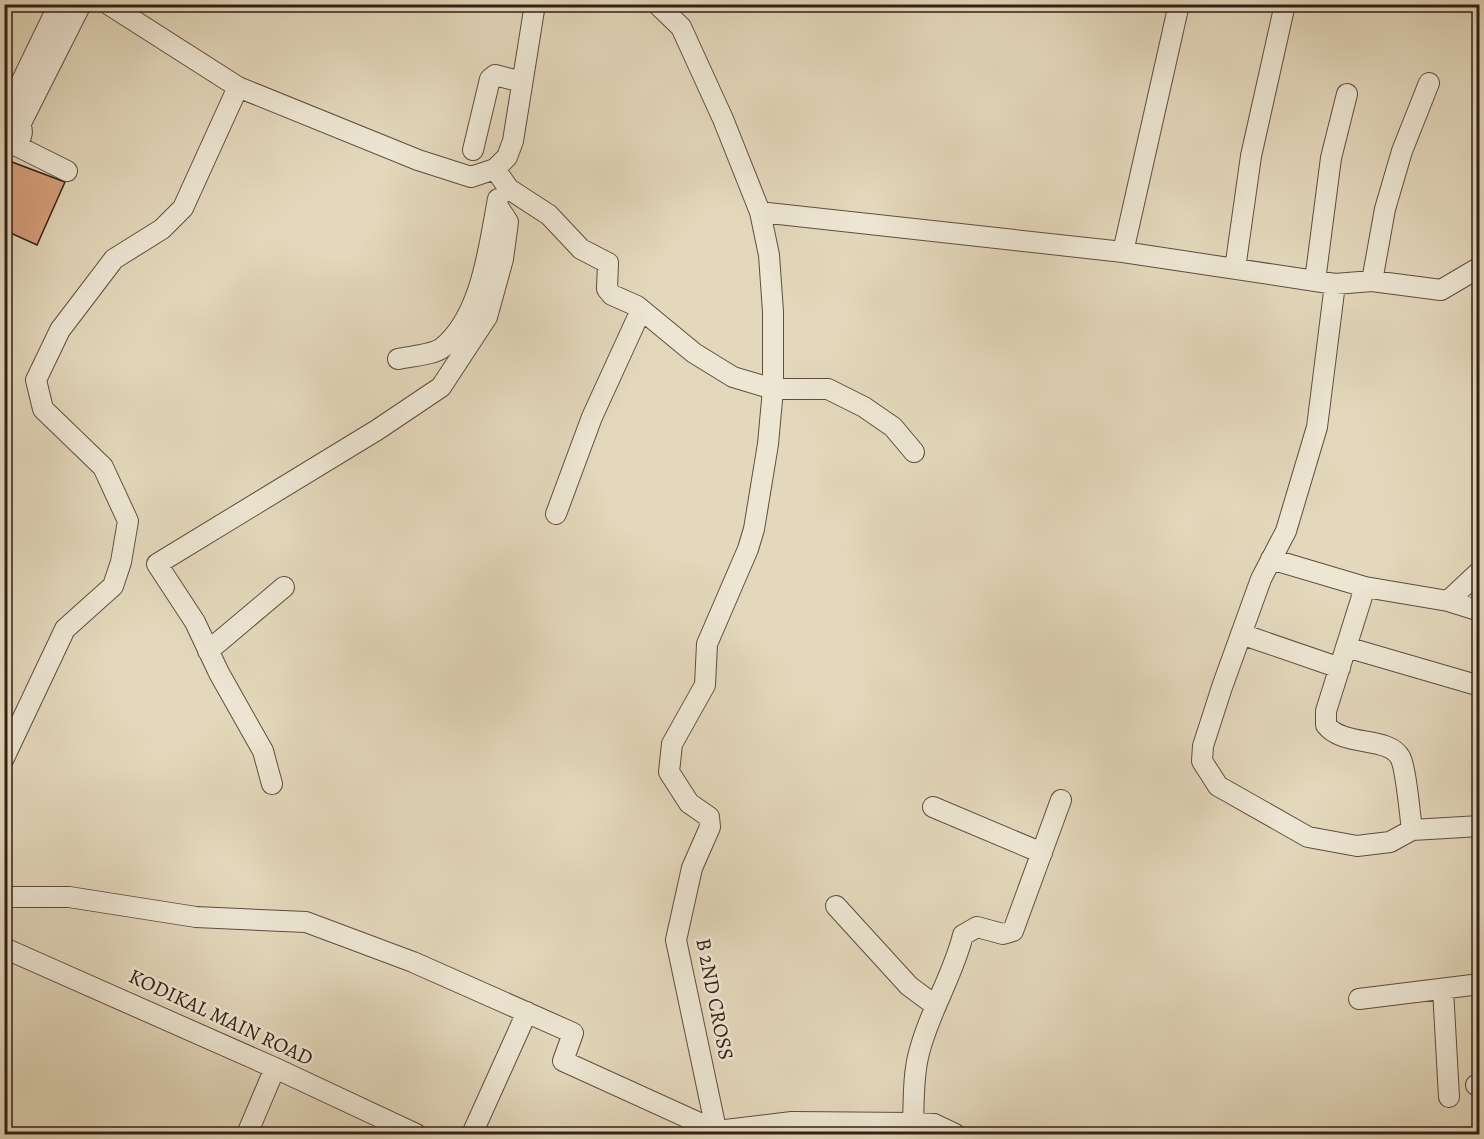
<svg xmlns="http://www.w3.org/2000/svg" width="1484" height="1139" viewBox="0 0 1484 1139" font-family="Alegreya,serif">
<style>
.building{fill:#d7a07b;stroke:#331f17;stroke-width:1.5}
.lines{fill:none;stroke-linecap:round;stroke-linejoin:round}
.minor-casing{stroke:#5f4d40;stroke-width:22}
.minor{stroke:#ede6d3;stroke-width:20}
.labels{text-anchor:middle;stroke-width:5;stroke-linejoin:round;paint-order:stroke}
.street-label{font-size:21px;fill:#331f17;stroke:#ede6d3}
</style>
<rect width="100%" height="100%" fill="#e3d8bb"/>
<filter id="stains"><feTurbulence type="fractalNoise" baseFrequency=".00333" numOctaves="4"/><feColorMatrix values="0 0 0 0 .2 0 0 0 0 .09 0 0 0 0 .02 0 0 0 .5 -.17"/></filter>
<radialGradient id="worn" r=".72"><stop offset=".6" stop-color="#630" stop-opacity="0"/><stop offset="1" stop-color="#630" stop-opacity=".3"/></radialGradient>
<path class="building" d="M4 159 65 182 37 245 4 230Z"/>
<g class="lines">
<defs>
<path id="minor" d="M108 4 238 87 418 160 471 177 495 169 507 157 513 141 535 4
M657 4 681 27 723 119 760 212 769 255 773 312V389L768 444 754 529 748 549 707 644 705 685 672 744 669 772 689 803 709 817 710 827 692 868 676 940 717 1134
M20 125 81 4
M15 145 67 171
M4 146 15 145C23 138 24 129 18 121L4 118 59 4
M473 150 490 79 495 75 522 82
M495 169 509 189 549 215 581 249 608 263 607 289 612 295 637 306 694 353 733 377 773 389H828L864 407 893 427 914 452
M760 212 1123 252 1335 284 1372 281 1441 290 1480 267
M1123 252 1179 4
M1235 269 1251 156 1285 4
M1315 281 1331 158 1347 94
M1372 281 1385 209 1402 151 1429 83
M1335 284 1317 427 1286 531 1261 579 1222 687 1203 746 1202 761 1218 786 1308 837 1357 846 1390 842 1412 830 1480 826
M398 359C410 356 433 355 442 348 482 316 489 245 498 199
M556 514 592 417 641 310
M1271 559 1365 587 1448 601 1480 571
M1365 587 1326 711V725C1343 747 1388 736 1400 757 1406 767 1410 816 1412 830
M1448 601 1480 611
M1241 634 1340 668
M1346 647 1480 686
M208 651 284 587
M4 758 65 629 113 586 121 562 128 521 103 467 43 409 36 380 60 330 114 259 162 229 183 208 238 87
M272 784 263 751 219 673 195 622 157 564 377 430 441 387 487 317 503 259 508 222 497 205
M933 807 1042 853
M4 897H69L196 917 306 922 413 962 573 1033 563 1061 717 1131 792 1122 913 1123 934 1124 955 1134
M836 906 909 986 936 1006
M4 948 275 1068 416 1134
M1443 989 1449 1097
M1359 999 1480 984
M1476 1085H1480
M913 1123C914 1100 913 1075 919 1053 929 1012 953 976 963 935L977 927 1003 934 1013 931 1061 800
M247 1134 275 1068
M472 1134 527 1012"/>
</defs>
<use href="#minor" class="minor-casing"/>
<use href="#minor" class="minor"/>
</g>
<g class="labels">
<g class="street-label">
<text transform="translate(715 999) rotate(79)" y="7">B 2ND CROSS</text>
<text transform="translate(221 1017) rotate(25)" y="7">KODIKAL MAIN ROAD</text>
</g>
</g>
<rect width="1484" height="1139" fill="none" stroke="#e3d8bb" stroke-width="24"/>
<rect x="6" y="6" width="1472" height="1127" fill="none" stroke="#331f17" stroke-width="3"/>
<rect x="12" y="12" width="1460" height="1115" fill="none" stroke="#331f17" stroke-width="1.5"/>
<rect width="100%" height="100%" filter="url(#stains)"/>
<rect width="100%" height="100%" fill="url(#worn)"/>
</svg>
